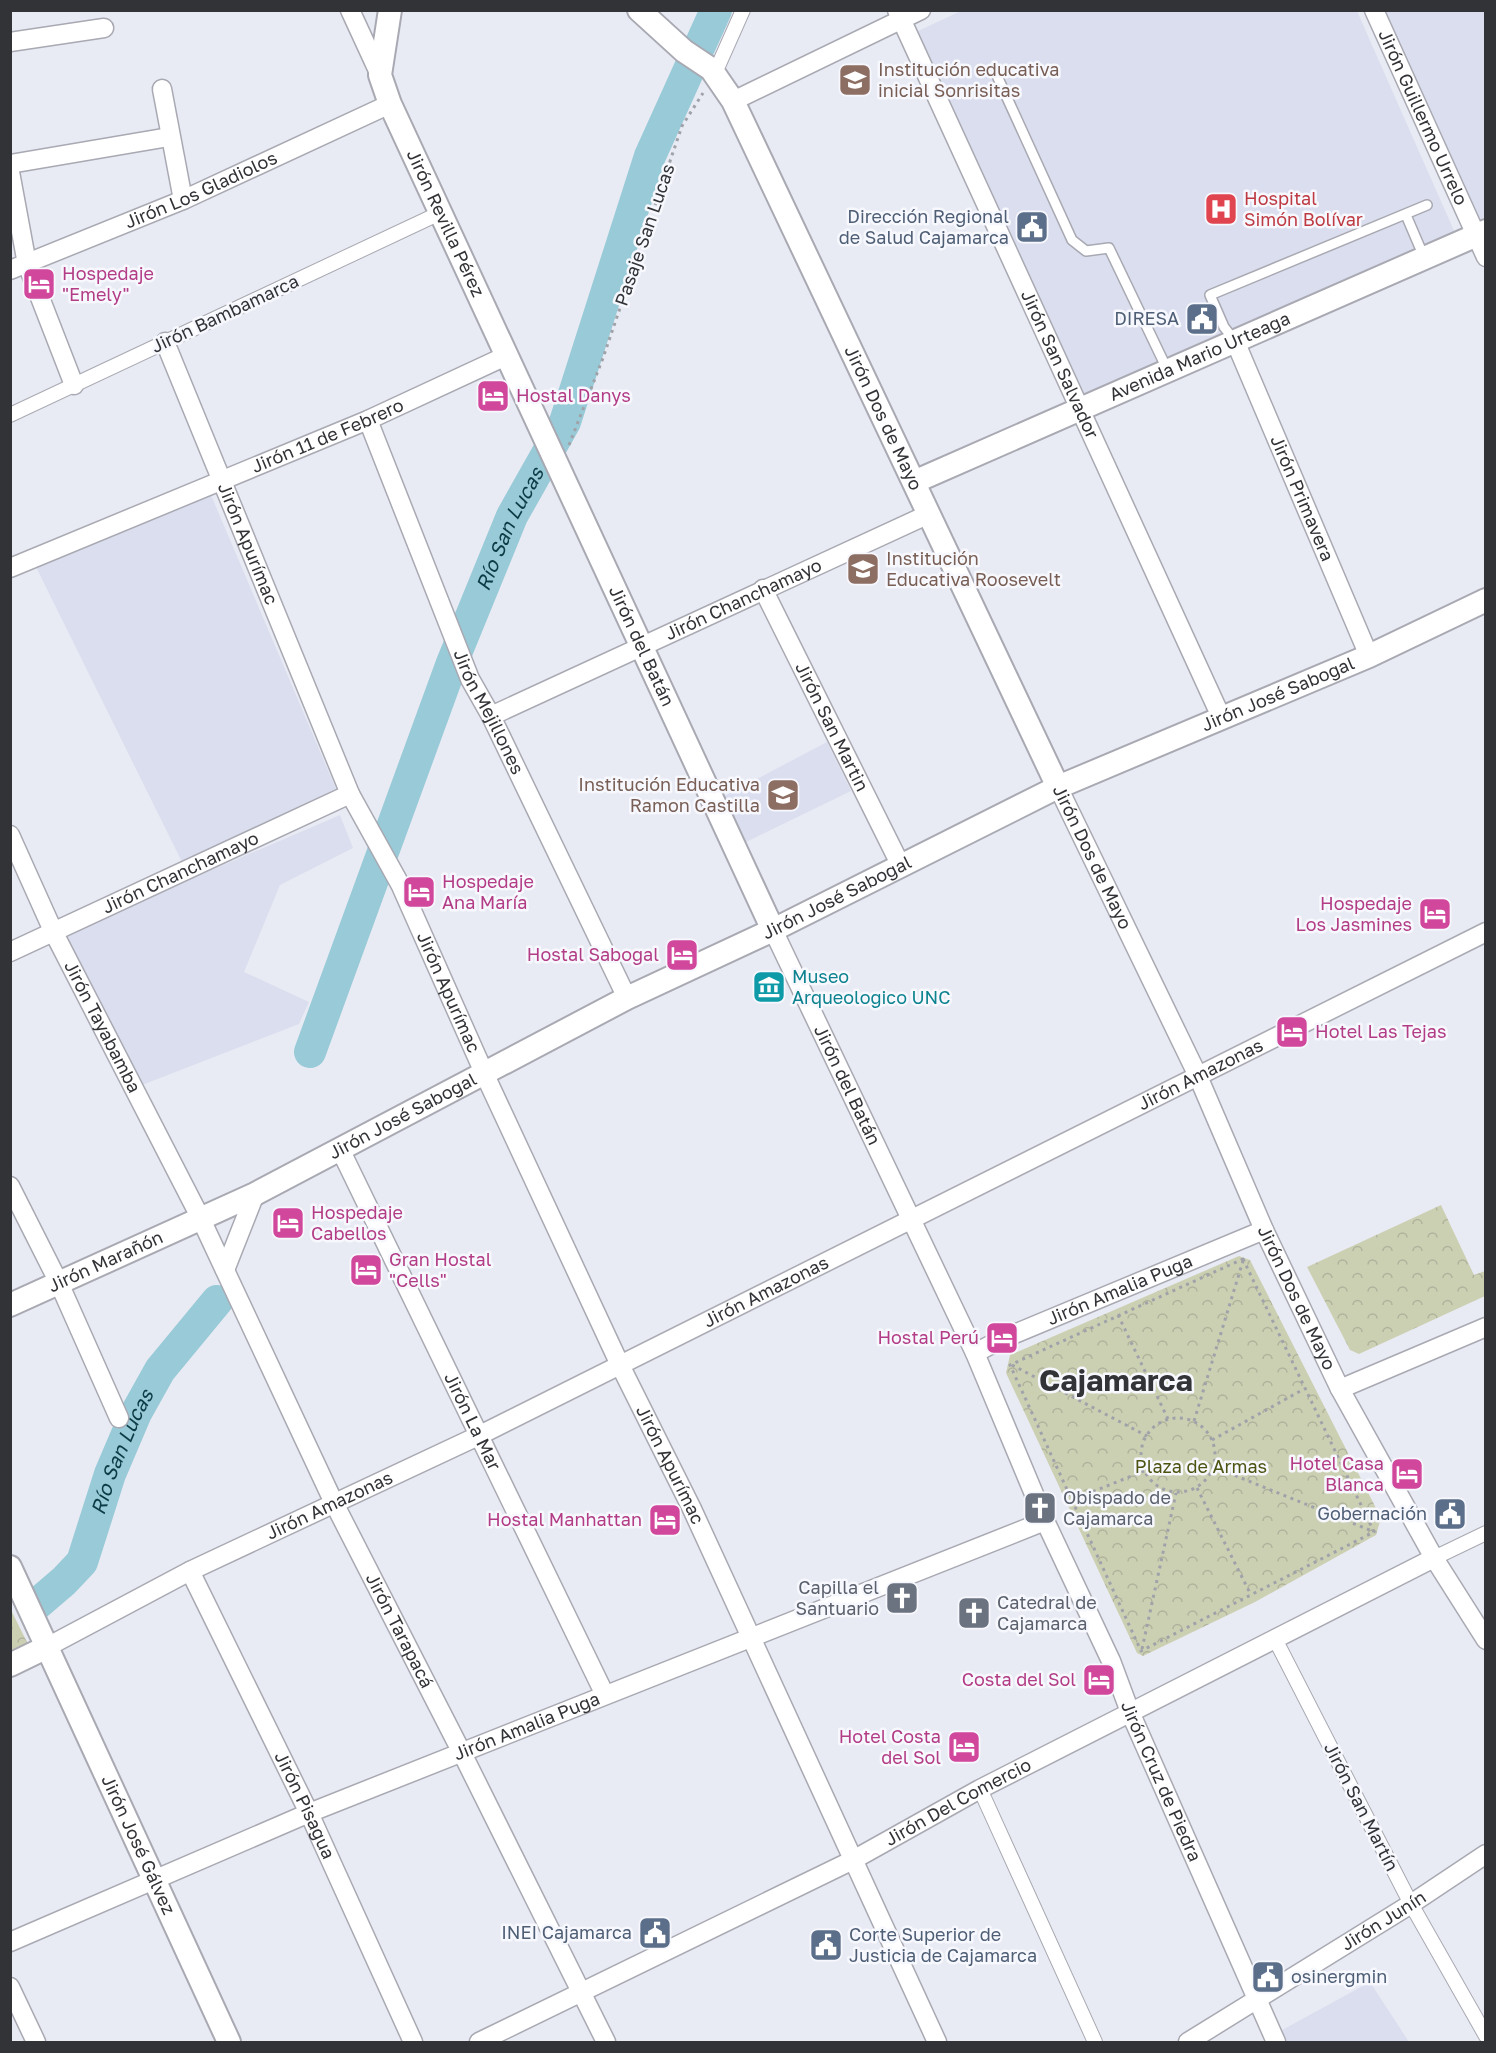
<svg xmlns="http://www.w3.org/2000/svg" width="1496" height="2053" viewBox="0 0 1496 2053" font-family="'Golos Text',sans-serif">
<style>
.built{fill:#dbdeee}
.park{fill:url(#park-crowns)}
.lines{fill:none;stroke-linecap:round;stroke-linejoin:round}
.river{stroke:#98cad7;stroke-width:32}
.service-casing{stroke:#a8a9b2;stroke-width:12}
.pedestrian-casing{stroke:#a8a9b2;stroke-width:16}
.minor-casing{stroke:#a8a9b2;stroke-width:21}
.tertiary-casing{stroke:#a8a9b2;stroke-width:26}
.path{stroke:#a0a2a9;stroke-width:3;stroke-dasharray:3 4.5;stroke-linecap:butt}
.service{stroke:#fff;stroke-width:9}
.pedestrian{stroke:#fff;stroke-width:14}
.minor{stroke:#fff;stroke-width:18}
.tertiary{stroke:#fff;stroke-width:22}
.labels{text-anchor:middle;stroke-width:5;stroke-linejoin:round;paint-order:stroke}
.education-label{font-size:18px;fill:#785e54;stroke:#f7f8fe;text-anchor:start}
.street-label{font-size:18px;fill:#323337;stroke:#f7f8fe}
.health-label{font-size:18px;fill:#be3a42;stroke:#f7f8fe;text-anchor:start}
.service-label{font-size:18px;fill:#4e5e75;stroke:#f7f8fe;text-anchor:end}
.hotel-label{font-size:18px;fill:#b23c85;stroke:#f7f8fe;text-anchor:end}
.culture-label{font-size:18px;fill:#0d838f;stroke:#f7f8fe;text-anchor:start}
.park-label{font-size:18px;fill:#4d5311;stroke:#f7f8fe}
.worship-label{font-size:18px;fill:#5b616d;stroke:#f7f8fe;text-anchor:start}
.water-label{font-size:20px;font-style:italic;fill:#0c3b45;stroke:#f7f8fe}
.town-label{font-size:30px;font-weight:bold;fill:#323337;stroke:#f7f8fe}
</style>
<defs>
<pattern id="park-crowns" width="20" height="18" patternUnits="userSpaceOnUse" patternTransform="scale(1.5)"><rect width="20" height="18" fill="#ccd0b3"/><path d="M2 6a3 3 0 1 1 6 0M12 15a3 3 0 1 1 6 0" fill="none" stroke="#b0b39b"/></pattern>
</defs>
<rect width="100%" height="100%" fill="#e9ebf4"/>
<path class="built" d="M963 10 1357 11 1455 233 1081 395 916 32Z
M1382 11H1485V217L1476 221Z
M211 495 336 789 183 864 35 565Z
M827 742 851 791 740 845 717 800Z
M340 815 353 848 280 885 244 972 309 1002 299 1024 142 1085 65 933Z
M1370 1982 1409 2042H1287L1282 2030Z"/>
<path class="park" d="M1441 1205 1474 1275 1485 1271V1296L1359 1354 1350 1350 1307 1267Z
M1239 1256 1250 1260 1381 1518 1376 1535 1255 1602 1143 1656 1137 1653 1006 1373 1010 1355Z
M10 1608 31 1650 10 1660Z"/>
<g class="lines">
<g class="river">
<path id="s1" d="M310 1052 452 663 512 516 565 422 650 156 716 10"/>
<path id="s2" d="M36 1605 64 1581 82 1562 110 1474 136 1413 160 1370 217 1301"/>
</g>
<defs>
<path id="service" d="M998 78 1072 240 1086 251 1109 248 1167 369
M1406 215 1424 257
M1235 341 1224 327 1210 295 1427 205"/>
<path id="pedestrian" d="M715 73 743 10
M10 415 440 213
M1434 1558 1486 1533
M1275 1639 1411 1904 1486 2036
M980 1789 1095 2042"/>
<g id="minor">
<path d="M350 10 380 75"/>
<path id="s3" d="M897 10 1222 719"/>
<path id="s4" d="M1374 10 1486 257"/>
<path d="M10 42 104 28"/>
<path d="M162 89 183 200"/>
<path d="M733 101 921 10"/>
<path d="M10 164 169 137"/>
<path d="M10 172 27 264 74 385"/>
<path id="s5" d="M10 270 183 200 390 104"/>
<path id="s6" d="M1235 341 1369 656"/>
<path id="s7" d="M165 342 350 794 401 886 485 1075 620 1365 692 1509 937 2042"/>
<path id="s8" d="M368 420 470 679 491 716 627 998"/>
<path id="s9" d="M10 568 368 420 508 355"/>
<path id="s10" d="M763 589 900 864"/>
<path id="s11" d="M491 716 929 514"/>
<path id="s12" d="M1058 787 1197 1074 1264 1230 1340 1389 1434 1558 1486 1640"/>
<path id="s13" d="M10 835 54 933 200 1217 334 1503 462 1753 606 2042"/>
<path id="s14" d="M773 930 975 1353 1047 1525 1111 1661 1130 1712 1276 2042"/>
<path id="s15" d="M10 952 350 794"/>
<path id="s16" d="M340 1149 605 1695"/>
<path d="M10 1186 59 1283 119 1418"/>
<path d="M225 1270 255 1194"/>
<path id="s17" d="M975 1353 1000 1340 1264 1230"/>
<path d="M1340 1389 1486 1327"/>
<path id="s18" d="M190 1571 309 1813 413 2042"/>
<path id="s19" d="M47 1647 190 1571 478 1436 1486 932"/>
<path id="s20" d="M10 1942 309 1813 1045 1521"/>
<path d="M10 1987 36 2042"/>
<path id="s21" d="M479 2042 853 1860 980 1789 1434 1558"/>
<path id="s22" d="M1188 2042 1411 1904 1486 1854"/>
</g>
<g id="tertiary">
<path id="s23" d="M390 10 380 75 390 104 773 930"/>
<path id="s24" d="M639 10 684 51 711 69 733 101 1058 787"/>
<path id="s25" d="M914 482 1486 231"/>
<path id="s26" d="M10 1305 255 1194 627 998 773 930 1058 787 1369 656 1486 600"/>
<path id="s27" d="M10 1567 229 2042"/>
<path d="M10 1665 47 1647"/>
</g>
</defs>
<use href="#service" class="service-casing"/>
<use href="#pedestrian" class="pedestrian-casing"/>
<use href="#minor" class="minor-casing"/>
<use href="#tertiary" class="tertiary-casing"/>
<path class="path" d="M569 445 603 358 682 126 703 93
M1243 1259 1374 1532 1141 1651 1010 1365Z
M1118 1315 1168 1419
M1012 1365 1147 1436
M1141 1455a37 37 0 1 1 74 0a37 37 0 1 1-74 0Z
M1194 1421 1243 1261
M1212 1440 1304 1389
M1214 1467 1372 1531
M1197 1488 1251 1595
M1072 1500 1144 1471
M1142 1649 1176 1493"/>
<use href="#service" class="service"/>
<use href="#pedestrian" class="pedestrian"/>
<use href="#minor" class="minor"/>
<use href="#tertiary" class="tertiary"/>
</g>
<defs>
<symbol id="school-square" viewBox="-11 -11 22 22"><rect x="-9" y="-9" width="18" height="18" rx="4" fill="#8d6e63" stroke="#f7f8fe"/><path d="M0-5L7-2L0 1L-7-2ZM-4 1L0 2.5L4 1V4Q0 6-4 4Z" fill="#fff"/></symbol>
<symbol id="hospital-square" viewBox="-11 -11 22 22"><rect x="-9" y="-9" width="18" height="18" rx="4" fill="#e0444e" stroke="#f7f8fe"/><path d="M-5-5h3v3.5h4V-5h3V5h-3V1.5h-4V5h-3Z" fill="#fff"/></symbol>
<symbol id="civic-square" viewBox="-11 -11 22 22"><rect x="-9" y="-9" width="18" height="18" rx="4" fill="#5c6f8a" stroke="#f7f8fe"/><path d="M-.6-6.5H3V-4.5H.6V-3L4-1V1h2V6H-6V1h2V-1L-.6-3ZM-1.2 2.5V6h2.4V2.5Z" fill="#fff"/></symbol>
<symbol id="hotel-square" viewBox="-11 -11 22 22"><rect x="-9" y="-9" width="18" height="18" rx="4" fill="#d1479c" stroke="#f7f8fe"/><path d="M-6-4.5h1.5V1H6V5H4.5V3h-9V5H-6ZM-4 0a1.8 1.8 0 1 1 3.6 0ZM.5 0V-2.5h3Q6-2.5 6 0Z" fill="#fff"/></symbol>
<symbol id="museum-square" viewBox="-11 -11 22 22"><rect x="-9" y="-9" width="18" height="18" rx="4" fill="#0f9aa8" stroke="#f7f8fe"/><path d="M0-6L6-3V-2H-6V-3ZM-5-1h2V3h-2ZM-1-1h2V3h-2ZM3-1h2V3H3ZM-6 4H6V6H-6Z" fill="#fff"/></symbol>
<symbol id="church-square" viewBox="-11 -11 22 22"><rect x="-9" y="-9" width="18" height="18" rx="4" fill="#6b7280" stroke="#f7f8fe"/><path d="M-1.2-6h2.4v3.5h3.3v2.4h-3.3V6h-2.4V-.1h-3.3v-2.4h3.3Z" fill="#fff"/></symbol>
</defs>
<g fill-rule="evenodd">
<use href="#school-square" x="836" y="61" width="38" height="38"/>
<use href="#hospital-square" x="1202" y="190" width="38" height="38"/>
<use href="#civic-square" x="1013" y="208" width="38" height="38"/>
<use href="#hotel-square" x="20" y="265" width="38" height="38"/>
<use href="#civic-square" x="1183" y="300" width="38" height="38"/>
<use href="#hotel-square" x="474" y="377" width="38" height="38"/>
<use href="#school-square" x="844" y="550" width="38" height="38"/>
<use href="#school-square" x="764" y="776" width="38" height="38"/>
<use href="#hotel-square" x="400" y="873" width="38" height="38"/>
<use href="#hotel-square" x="1416" y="895" width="38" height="38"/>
<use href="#hotel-square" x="663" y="936" width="38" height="38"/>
<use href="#museum-square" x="750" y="968" width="38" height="38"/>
<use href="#hotel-square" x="1273" y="1013" width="38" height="38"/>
<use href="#hotel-square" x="269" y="1204" width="38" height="38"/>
<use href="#hotel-square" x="347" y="1251" width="38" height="38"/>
<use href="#hotel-square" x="983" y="1319" width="38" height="38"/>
<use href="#hotel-square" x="1388" y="1455" width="38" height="38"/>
<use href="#church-square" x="1021" y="1489" width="38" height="38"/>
<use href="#civic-square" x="1431" y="1495" width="38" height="38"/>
<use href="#hotel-square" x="646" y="1501" width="38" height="38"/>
<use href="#church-square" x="883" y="1579" width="38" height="38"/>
<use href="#church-square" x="955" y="1594" width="38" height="38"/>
<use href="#hotel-square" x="1080" y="1661" width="38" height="38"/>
<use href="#hotel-square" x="945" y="1728" width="38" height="38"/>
<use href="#civic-square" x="636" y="1914" width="38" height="38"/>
<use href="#civic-square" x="807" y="1926" width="38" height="38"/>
<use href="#civic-square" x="1249" y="1958" width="38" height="38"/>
</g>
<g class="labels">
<g class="education-label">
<text x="878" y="76">Institución educativa<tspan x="878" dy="21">inicial Sonrisitas</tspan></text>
<text x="886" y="565">Institución<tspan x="886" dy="21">Educativa Roosevelt</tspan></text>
<text x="760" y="791" text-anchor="end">Institución Educativa<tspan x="760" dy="21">Ramon Castilla</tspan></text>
</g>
<g class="street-label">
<text dy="6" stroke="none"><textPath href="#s4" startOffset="118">Jirón Guillermo Urrelo</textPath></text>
<text dy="6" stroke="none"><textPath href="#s5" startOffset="207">Jirón Los Gladiolos</textPath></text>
<text dy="6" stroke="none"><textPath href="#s23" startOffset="228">Jirón Revilla Pérez</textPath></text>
<text transform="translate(645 235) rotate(-71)" y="6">Pasaje San Lucas</text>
<text transform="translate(225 314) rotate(-25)" y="6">Jirón Bambamarca</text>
<text dy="6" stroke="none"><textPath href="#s25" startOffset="312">Avenida Mario Urteaga</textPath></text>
<text dy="6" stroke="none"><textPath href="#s3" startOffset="390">Jirón San Salvador</textPath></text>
<text dy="6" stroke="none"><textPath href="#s24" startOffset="483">Jirón Dos de Mayo</textPath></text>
<text dy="6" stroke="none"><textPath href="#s9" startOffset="344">Jirón 11 de Febrero</textPath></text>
<text dy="6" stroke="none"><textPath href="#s6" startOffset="171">Jirón Primavera</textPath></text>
<text dy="6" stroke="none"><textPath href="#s7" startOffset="218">Jirón Apurímac</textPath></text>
<text dy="6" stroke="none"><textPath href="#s11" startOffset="278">Jirón Chanchamayo</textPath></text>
<text dy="6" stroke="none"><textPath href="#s23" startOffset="694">Jirón del Batán</textPath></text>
<text dy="6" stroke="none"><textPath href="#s26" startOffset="1408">Jirón José Sabogal</textPath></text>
<text dy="6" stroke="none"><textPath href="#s8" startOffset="316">Jirón Mejillones</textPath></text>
<text dy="6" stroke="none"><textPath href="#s10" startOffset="154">Jirón San Martin</textPath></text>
<text dy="6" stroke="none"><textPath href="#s12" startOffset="78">Jirón Dos de Mayo</textPath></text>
<text dy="6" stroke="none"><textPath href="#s15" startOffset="188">Jirón Chanchamayo</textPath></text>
<text dy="6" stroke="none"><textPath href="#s26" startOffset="922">Jirón José Sabogal</textPath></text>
<text dy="6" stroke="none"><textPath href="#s7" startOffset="710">Jirón Apurímac</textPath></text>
<text dy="6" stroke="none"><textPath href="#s13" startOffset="213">Jirón Tayabamba</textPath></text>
<text dy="6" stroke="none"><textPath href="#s19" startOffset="1288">Jirón Amazonas</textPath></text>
<text dy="6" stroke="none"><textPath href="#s14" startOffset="172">Jirón del Batán</textPath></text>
<text dy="6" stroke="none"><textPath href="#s26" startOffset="436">Jirón José Sabogal</textPath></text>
<text dy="6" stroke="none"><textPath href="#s26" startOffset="105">Jirón Marañón</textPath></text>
<text dy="6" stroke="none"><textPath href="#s17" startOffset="158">Jirón Amalia Puga</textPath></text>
<text dy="6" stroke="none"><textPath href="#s19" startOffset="802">Jirón Amazonas</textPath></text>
<text dy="6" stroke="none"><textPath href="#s12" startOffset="564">Jirón Dos de Mayo</textPath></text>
<text dy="6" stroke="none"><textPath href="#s16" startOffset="303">Jirón La Mar</textPath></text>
<text dy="6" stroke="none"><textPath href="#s7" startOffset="1232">Jirón Apurímac</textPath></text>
<text dy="6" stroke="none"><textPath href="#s19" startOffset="316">Jirón Amazonas</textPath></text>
<text dy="6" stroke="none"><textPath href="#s13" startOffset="886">Jirón Tarapacá</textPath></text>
<text dy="6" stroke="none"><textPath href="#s20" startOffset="560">Jirón Amalia Puga</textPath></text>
<text dy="6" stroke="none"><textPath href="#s14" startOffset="936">Jirón Cruz de Piedra</textPath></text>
<text dy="6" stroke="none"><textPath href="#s21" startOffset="536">Jirón Del Comercio</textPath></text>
<text dy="6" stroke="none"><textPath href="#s18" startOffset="261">Jirón Pisagua</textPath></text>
<text transform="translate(1361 1807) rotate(63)" y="6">Jirón San Martín</text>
<text dy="6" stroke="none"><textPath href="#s27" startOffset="306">Jirón José Gálvez</textPath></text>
<text dy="6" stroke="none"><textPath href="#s22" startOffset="230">Jirón Junín</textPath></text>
</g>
<g class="health-label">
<text x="1244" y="205">Hospital<tspan x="1244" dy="21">Simón Bolívar</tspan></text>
</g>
<g class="service-label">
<text x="1009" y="223">Dirección Regional<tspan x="1009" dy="21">de Salud Cajamarca</tspan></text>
<text x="1179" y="325">DIRESA</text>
<text x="1427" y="1520">Gobernación</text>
<text x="632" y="1939">INEI Cajamarca</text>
<text x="849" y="1941" text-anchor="start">Corte Superior de<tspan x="849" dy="21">Justicia de Cajamarca</tspan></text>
<text x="1291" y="1983" text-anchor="start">osinergmin</text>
</g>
<g class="hotel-label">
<text x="62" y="280" text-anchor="start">Hospedaje<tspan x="62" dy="21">"Emely"</tspan></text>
<text x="516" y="402" text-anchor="start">Hostal Danys</text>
<text x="442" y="888" text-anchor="start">Hospedaje<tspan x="442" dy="21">Ana María</tspan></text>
<text x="1412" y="910">Hospedaje<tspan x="1412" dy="21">Los Jasmines</tspan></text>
<text x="659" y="961">Hostal Sabogal</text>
<text x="1315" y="1038" text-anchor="start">Hotel Las Tejas</text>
<text x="311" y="1219" text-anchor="start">Hospedaje<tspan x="311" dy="21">Cabellos</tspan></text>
<text x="389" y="1266" text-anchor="start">Gran Hostal<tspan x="389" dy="21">"Cells"</tspan></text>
<text x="979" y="1344">Hostal Perú</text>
<text x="1384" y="1470">Hotel Casa<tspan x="1384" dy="21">Blanca</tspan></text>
<text x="642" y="1526">Hostal Manhattan</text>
<text x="1076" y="1686">Costa del Sol</text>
<text x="941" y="1743">Hotel Costa<tspan x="941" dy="21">del Sol</tspan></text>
</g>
<g class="culture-label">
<text x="792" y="983">Museo<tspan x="792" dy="21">Arqueologico UNC</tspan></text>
</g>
<g class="park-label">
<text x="1201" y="1473">Plaza de Armas</text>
</g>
<g class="worship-label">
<text x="1063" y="1504">Obispado de<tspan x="1063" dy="21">Cajamarca</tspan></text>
<text x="879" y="1594" text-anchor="end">Capilla el<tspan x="879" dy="21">Santuario</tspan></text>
<text x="997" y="1609">Catedral de<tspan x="997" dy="21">Cajamarca</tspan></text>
</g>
<g class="water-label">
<text dy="7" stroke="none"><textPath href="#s1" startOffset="560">Río San Lucas</textPath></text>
<text dy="7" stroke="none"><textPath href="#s2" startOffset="180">Río San Lucas</textPath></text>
</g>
<g class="town-label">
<text x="1116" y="1391">Cajamarca</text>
</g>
</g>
<rect width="1496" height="2053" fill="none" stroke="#323337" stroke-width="24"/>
</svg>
